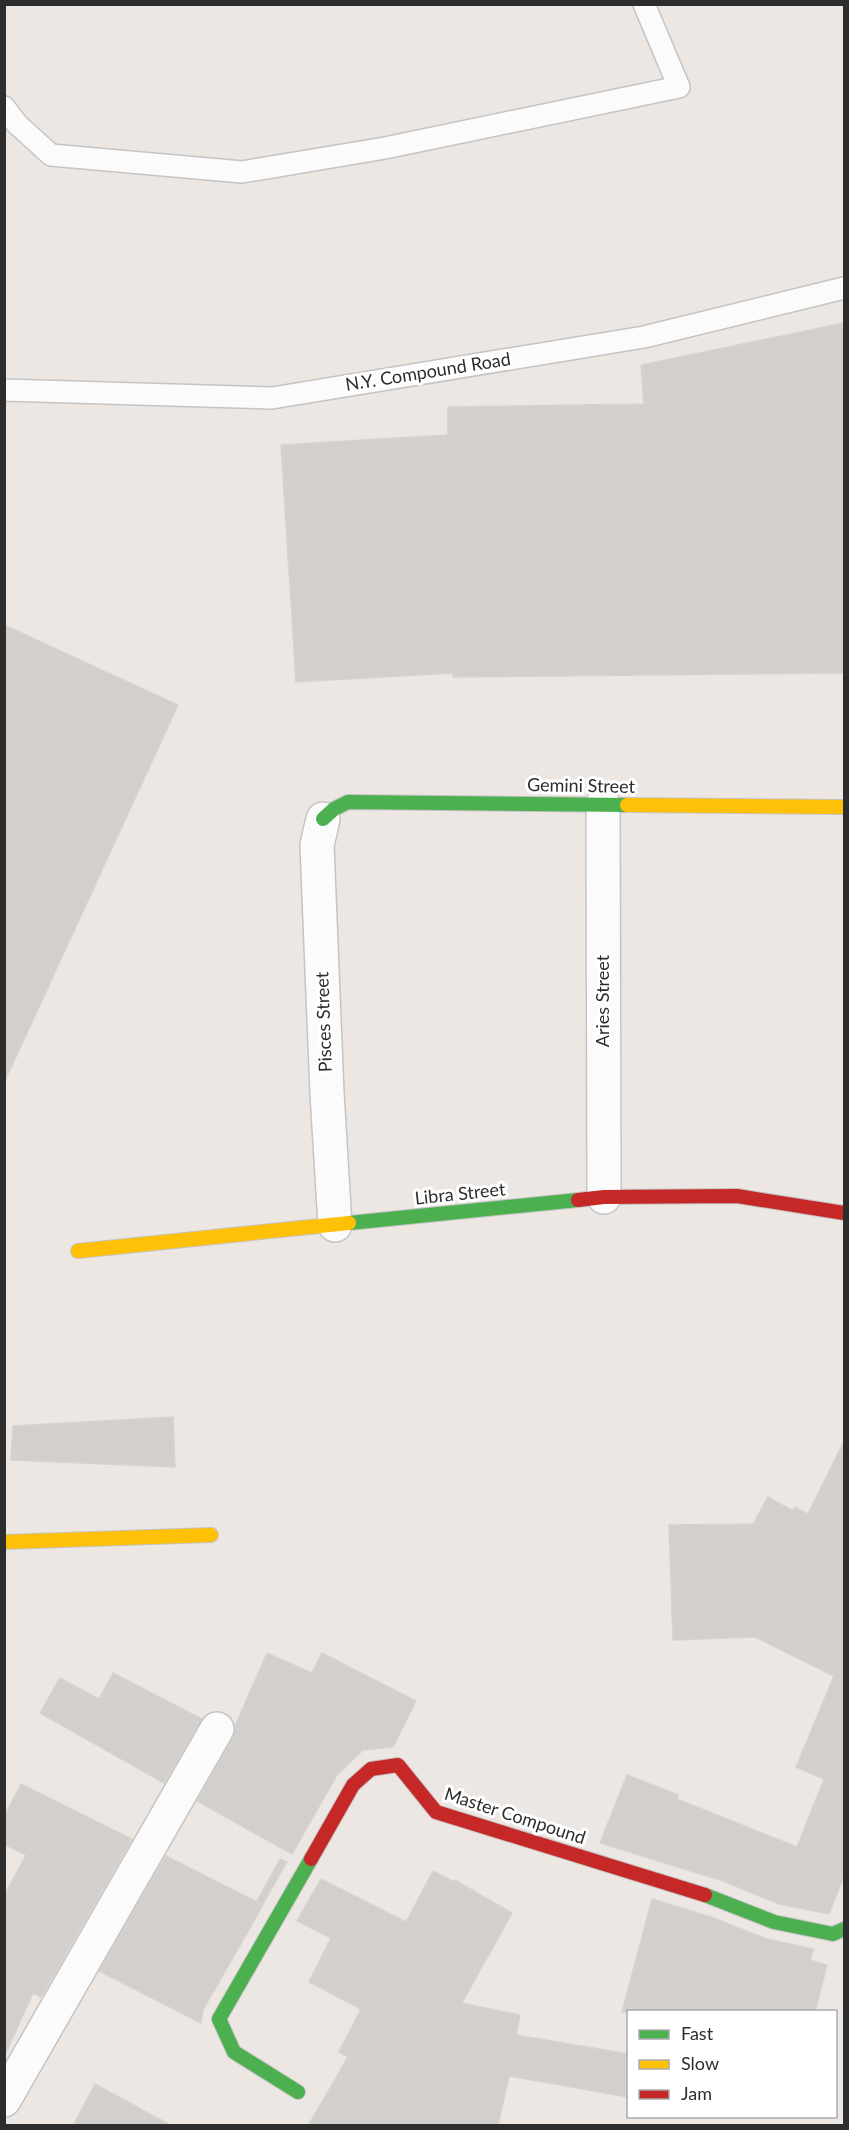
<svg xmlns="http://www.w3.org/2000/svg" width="849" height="2130" viewBox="0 0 849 2130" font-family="Lato,sans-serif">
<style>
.building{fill:#d2cfcc;stroke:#d7d3ce;stroke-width:1.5}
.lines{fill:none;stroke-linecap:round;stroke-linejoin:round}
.lane-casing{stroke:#c5c4c3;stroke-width:24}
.street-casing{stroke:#c5c4c3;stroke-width:36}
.fast-casing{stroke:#c5c4c3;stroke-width:16}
.slow-casing{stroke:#c5c4c3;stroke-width:16}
.jam-casing{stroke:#c5c4c3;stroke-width:16}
.lane{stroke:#fcfbfb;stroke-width:21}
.street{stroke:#fcfbfb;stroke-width:33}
.fast{stroke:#4caf50;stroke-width:14}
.slow{stroke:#ffc107;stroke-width:14}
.jam{stroke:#c62828;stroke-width:14}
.labels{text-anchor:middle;stroke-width:6;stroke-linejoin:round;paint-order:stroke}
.street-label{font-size:18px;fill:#2d2d2d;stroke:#fff}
</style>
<rect width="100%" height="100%" fill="#ece7e2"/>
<path class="building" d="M844 323V673L453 677V673L296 682 281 445 448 435V407L644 404 641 365Z
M4 625 178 705 4 1083Z
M173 1417 175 1467 11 1460 13 1426Z
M844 1441V1876L829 1914 779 1904 723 1881 600 1843 627 1775 678 1795 677 1799 797 1847 824 1779 796 1767 834 1676 755 1637 673 1640 669 1525 753 1524 768 1497 793 1511 795 1507 808 1514Z
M267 1653 312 1673 322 1653 416 1701 393 1747 363 1750 337 1775 292 1854 197 1801 233 1738 235 1726Z
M113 1673 202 1719 164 1783 40 1713 60 1678 99 1699Z
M21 1784 132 1839 41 1997 33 1993 4 2057V1896L26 1855 4 1844V1817Z
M166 1856 263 1905 203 2010 201 2023 99 1971Z
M280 1859 287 1862 263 1904 257 1901Z
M433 1871 454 1882 455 1880 512 1913 462 2003 520 2015 516 2035 628 2054V2097L509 2076 498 2126H308L348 2057 339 2052 361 2009 309 1982 331 1938 297 1921 321 1879 406 1922Z
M652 1899 711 1917 767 1939 814 1949 810 1960 827 1965 815 2012H622Z
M95 2084 172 2126H73Z"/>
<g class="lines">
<defs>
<path id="lane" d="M4 107 17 124 51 155 242 172 385 148 679 87 644 4
M4 390 272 398 644 337 844 288"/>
<path id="street" d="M603 804 604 1197
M323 819 317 845 327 1093 335 1225
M4 2100 217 1729"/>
<path id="fast" d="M323 819 334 809 348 802 627 805
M349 1223 578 1200
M705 1895 774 1922 833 1934 844 1929
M298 2092 234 2052 219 2019 311 1859"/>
<path id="slow" d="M627 805 844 807
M78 1251 349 1223
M4 1542 211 1535"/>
<path id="jam" d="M578 1200 604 1197 737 1196 844 1213
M311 1859 353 1785 371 1769 398 1765 436 1812 705 1895"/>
</defs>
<use href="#lane" class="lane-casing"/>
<use href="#street" class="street-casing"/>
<use href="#fast" class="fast-casing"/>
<use href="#slow" class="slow-casing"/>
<use href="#jam" class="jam-casing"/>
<use href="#lane" class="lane"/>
<use href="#street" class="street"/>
<use href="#fast" class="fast"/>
<use href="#slow" class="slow"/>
<use href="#jam" class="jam"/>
</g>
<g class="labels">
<g class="street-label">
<text transform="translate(428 372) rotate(-9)" y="6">N.Y. Compound Road</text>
<text transform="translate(581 786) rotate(1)" y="6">Gemini Street</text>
<text transform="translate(603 1001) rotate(-90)" y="6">Aries Street</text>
<text transform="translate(324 1022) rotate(-92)" y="6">Pisces Street</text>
<text transform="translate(460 1194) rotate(-6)" y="6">Libra Street</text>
<text transform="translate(515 1816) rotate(18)" y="6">Master Compound</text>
</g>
</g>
<rect width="849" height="2130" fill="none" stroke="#2d2d2d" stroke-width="12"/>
<rect x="627" y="2010" width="210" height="108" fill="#ffffff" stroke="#ababab" stroke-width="1.5"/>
<rect x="639" y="2030" width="30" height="9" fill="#4caf50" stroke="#ababab" stroke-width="1.5"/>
<text x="681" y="2040" font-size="18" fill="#2d2d2d">Fast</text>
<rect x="639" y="2060" width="30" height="9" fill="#ffc107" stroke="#ababab" stroke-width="1.5"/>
<text x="681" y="2070" font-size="18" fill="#2d2d2d">Slow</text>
<rect x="639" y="2090" width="30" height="9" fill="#c62828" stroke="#ababab" stroke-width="1.5"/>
<text x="681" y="2100" font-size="18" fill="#2d2d2d">Jam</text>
</svg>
